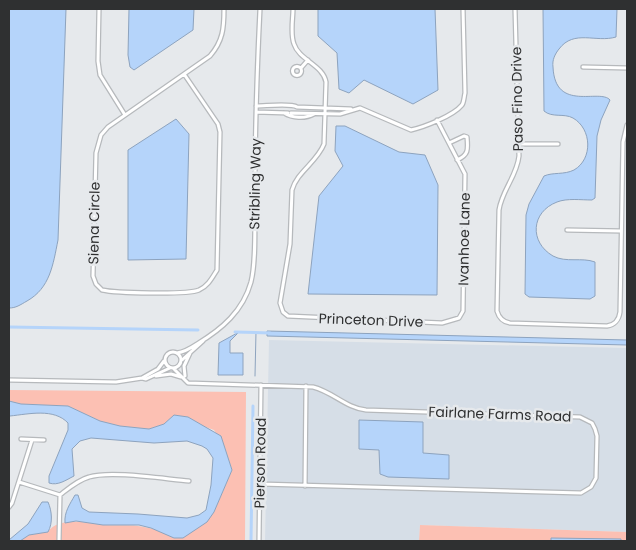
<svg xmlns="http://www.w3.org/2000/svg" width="636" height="550" viewBox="0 0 636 550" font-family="Poppins,sans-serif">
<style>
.built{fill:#d6dee7}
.green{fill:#fcc0b3}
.water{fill:#b5d4fa;stroke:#8da3be}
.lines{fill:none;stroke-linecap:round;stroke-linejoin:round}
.stream{stroke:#8da3be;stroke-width:1}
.canal{stroke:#b5d4fa;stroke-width:3}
.minor-casing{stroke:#b6b9bc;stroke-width:5.5}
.minor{stroke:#fff;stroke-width:3}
.labels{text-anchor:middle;stroke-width:5;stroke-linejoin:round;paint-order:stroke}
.street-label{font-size:14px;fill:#2f3031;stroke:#e6e9ec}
</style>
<rect width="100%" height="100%" fill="#e6e9ec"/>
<path class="built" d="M269 340 627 348V532L420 525 419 541H265Z"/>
<path class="green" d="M9 390 246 392 245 541H20L29 535 48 532C58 516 88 523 103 525 118 526 134 524 149 528 158 530 166 534 174 538L214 512 232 470 225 448 214 430 203 426 188 417 174 415 164 424 149 429 120 426 100 421 68 406 21 404 9 401Z
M420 525 627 532V541H419Z"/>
<path class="water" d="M9 9H66L58 240C53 265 50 288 27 301 20 305 16 308 9 308Z
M129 9H194L193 30 134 70 130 67 128 55Z
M318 9H435L438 90 413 104 364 80 349 93 339 89 337 53 318 36Z
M543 9H617L616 37C596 43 574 29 559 49 555 54 552 60 553 67 555 113 600 88 610 100L601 120 597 136 595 198 592 200C581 200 567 198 557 202 531 212 529 242 553 256 566 263 582 257 595 262V296L590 299 529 297 525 294 526 215 529 204 544 176C553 172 564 175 574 170 593 159 592 129 573 118 564 113 552 118 544 111Z
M176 119 189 134 186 259 128 260V150Z
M336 126H345L399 152 425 155 438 185 437 295 308 294 319 196 343 166 335 151Z
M267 331 627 340V345L267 336Z
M239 332 230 341V353H243V375H218L219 343Z
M9 401 21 404 68 406 100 421 120 426 149 429 164 424 174 415 188 417 221 436 232 470 214 512 207 522 183 538H174L151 528 139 525H103L76 521 65 523C64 512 70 504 75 495H78L82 508 89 512 138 514 187 518 199 515 206 510 211 485 213 458 207 449 202 446 187 441 154 443 91 438 80 441 72 449 74 476C66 480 58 486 49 483V476L68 430V423C54 408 29 414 10 416L9 417Z
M359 420 423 422V453L449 455V479L388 477 380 474 379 450 359 449Z
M42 502H48C52 511 53 523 48 532L29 535 20 541H9V540L28 524Z
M551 538 621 539V541H551Z"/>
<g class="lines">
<path class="stream" d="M255 376 256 332"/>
<path class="canal" d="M9 327 198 330
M235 332 270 333
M251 541 253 406"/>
<defs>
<path id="minor" d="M99 9 98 61 100 75 125 115
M293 9C293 19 290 34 294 44 299 60 323 65 326 82L324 144C317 162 297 172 292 190L290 244 280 303 283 312 288 316 442 323 459 318 463 311 465 174 437 120
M515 9 519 156C517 176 502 190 499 210L497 311C499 318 503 322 510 323L607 326C614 325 619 320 620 312L623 142 627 125
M292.5 71a4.5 4.5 0 1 1 9 0a4.5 4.5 0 1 1-9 0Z
M583 67 627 68
M301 68 308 60
M184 74 218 124 220 132 217 270C212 278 208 286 199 290 187 295 115 293 102 290L96 284 93 276 96 153 101 135 108 127 210 56C223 41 224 28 224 9
M256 106C266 106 291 103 297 107L351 109
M256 112 288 113
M284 113C292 118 305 119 314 114
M291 113 340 114 360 108 411 130C424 127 453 116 462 105 464 102 464 97 465 93L463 9
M449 143 464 136 467 137C468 149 469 155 457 160
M518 144H558
M567 230 621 231
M165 360a8 8 0 1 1 16 0a8 8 0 1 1-16 0Z
M177 353C185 352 191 348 197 344 222 329 243 311 251 282 257 258 254 217 255 191 255 130 257 70 260 9
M182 360 203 341
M174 369 188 383 313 387C333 392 346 408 366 410L580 417 592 423 595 429 597 436 596 478 591 487 581 493 260 484
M156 376 171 374 181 377
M185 376 184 366 190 353
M142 378 158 369 164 361
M9 380 116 382 142 378 146 379 170 368
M21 439 44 440
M19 482 60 495
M305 486 306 386
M9 507 12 503 32 440
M59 541 60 495C69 488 78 480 89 477 110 470 165 479 189 481
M259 541 261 385"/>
</defs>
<use href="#minor" class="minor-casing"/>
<use href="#minor" class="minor"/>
</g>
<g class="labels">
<g class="street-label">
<text transform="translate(517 99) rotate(-91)" y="5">Paso Fino Drive</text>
<text transform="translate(255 184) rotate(-89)" y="5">Stribling Way</text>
<text transform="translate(94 223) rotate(-89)" y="5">Siena Circle</text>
<text transform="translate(464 239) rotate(-89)" y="5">Ivanhoe Lane</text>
<text transform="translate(371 320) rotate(2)" y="5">Princeton Drive</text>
<text transform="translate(500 414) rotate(2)" y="5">Fairlane Farms Road</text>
<text transform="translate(260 463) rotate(-89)" y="5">Pierson Road</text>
</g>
</g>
<rect width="636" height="550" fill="none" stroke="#2f3031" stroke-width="20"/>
</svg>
